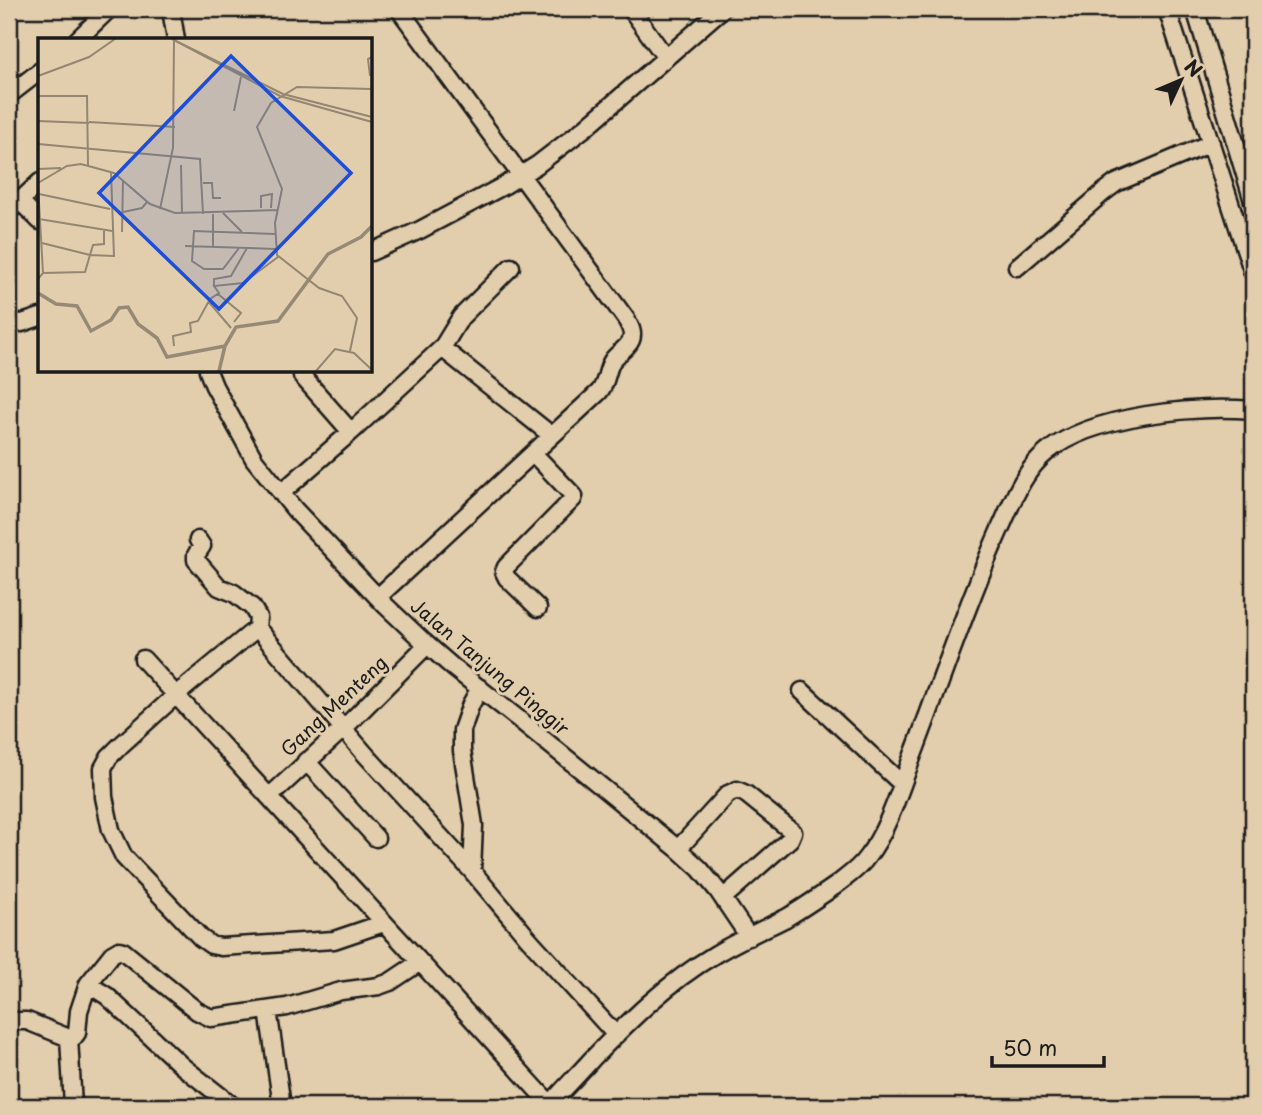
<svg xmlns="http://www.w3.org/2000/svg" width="1262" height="1115" viewBox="0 0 1262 1115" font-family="'Playpen Sans',sans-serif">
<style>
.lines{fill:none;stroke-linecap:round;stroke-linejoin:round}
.minor-casing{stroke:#1c1c1c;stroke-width:21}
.minor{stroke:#e2cdac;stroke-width:16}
.labels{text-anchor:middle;stroke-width:6;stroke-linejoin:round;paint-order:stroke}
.street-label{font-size:19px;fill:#1c1c1c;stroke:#e2cdac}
.inset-river{fill:none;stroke:#968975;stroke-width:3.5}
.inset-road{fill:none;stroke:#938672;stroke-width:2}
.view{fill:#1d4ed8;fill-opacity:0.15;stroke:#1d4ed8;stroke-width:3.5}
.inset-edge{fill:none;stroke:#1c1c1c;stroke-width:3.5}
</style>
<rect width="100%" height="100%" fill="#e2cdac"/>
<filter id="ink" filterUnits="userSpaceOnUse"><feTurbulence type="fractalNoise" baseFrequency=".0143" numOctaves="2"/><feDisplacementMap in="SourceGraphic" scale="14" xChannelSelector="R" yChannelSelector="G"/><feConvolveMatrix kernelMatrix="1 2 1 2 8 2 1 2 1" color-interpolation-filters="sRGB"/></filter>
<g filter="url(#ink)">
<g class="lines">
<defs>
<path id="minor" d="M171 9 176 40
M631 9 666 58
M1167 9 1253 273
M1195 9 1253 201
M77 40 109 9
M9 95 40 71
M20 201 40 221
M9 211 40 182
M371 252 420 230 505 185 537 165 585 128 722 9
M1017 267 1104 192 1116 183 1211 143
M9 322 22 323 40 317
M442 348 551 435
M208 371 214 386 254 459 295 510 386 606 424 642 455 669 521 721 678 849 700 869 718 891 749 937
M302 376 351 432
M533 453 574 496 573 499 506 567 504 572 507 578 538 608
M281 493 351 432 442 348 461 317 511 267
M198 540 202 546 196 555V560L219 587 234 593 252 607 258 617 257 628
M378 597 599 392C607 383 606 371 612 361 617 353 627 349 631 340 634 333 630 326 626 319L399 9
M143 659 550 1104
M802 691 902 784
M306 761 376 838
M269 797 344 728 427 645
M678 849 728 794 737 790 746 794 793 832 790 839 723 898
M472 871 474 825 462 751V730L471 704 480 688
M384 923 334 940 221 947 211 945 201 938 124 857 111 830 104 797 103 768 109 757 121 745 176 695 257 628 365 754 472 871 528 938 616 1035
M88 984 112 954 119 950 123 951 197 1011 211 1018 287 1007 341 991 379 986 390 982 420 962
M268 1010 282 1106
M9 1021H27L69 1038 74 1037 77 1033 79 1011 88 984 107 996 182 1066 233 1106
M69 1038 73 1106
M549 1106C562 1090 578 1075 592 1059 630 1020 667 983 714 955 737 941 762 930 786 918 803 908 819 897 835 886 846 877 859 869 867 857 888 831 901 786 913 755 942 679 967 603 1000 529 1012 503 1023 471 1047 452 1092 415 1196 405 1253 410"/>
</defs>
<use href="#minor" class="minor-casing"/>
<use href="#minor" class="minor"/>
</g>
</g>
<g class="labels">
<g class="street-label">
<text transform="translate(490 667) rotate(40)" y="7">Jalan Tanjung Pinggir</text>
<text transform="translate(334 706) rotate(-43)" y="7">Gang Menteng</text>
</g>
</g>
<g transform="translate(38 38)">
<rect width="334" height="334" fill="#e2cdac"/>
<path class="inset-river" d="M0 255 18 266 39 268 53 293 73 282 81 270 90 269 100 286 119 300 129 319 187 308 181 333M187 308 198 289 240 283 290 216 323 199 334 188"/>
<path class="inset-road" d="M134 1 242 58 334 84M136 2 245 56 334 79M0 38 51 19 77 1M332 38 330 21 334 19M0 58H49L50 127M196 73 203 39M0 83 51 85M51 84 137 89M0 106 162 121 165 176M143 127 144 176M0 131 23 130M0 145 29 128 43 126 76 135 112 166 137 175 240 172M165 145H174L175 160H183M0 147 5 235M1 156 72 171M223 170V158L234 156 233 170M122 171 135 110 136 3M85 174 104 170 109 164M185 175 204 194M1 181 74 193M84 194 85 142M4 205 52 217 55 207 66 206V193M147 208 238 211M175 209V176M201 210 185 231H166L154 223 156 193 237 196M0 241 5 235 47 234 52 217 76 218 73 134M176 248V241L193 238 209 210M180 256 203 275 196 284M170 263 193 290M136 308 135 298 153 294 152 285 160 283 172 261 181 255 176 248 205 245 240 219M312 313 319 280 304 258 281 250 239 217 237 185 244 151 219 89 233 65 259 49 334 51M278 333 297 311 316 315 334 332"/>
<path class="view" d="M193 18 313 135 181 271 61 155Z"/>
<rect width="334" height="334" class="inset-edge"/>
</g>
<rect width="1262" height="1115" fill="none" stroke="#e2cdac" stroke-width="35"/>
<rect x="18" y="18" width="1227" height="1080" fill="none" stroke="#1c1c1c" stroke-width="2.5" filter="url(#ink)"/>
<g transform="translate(1181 80) rotate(46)" stroke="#e2cdac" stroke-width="5" paint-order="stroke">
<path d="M0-5L12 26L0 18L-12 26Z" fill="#1c1c1c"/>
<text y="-10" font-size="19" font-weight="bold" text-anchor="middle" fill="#1c1c1c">N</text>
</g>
<path d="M992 1056v10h112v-10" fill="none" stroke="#1c1c1c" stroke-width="3.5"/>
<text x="1003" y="1056" font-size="21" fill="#1c1c1c" stroke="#e2cdac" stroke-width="5" paint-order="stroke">50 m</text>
</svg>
